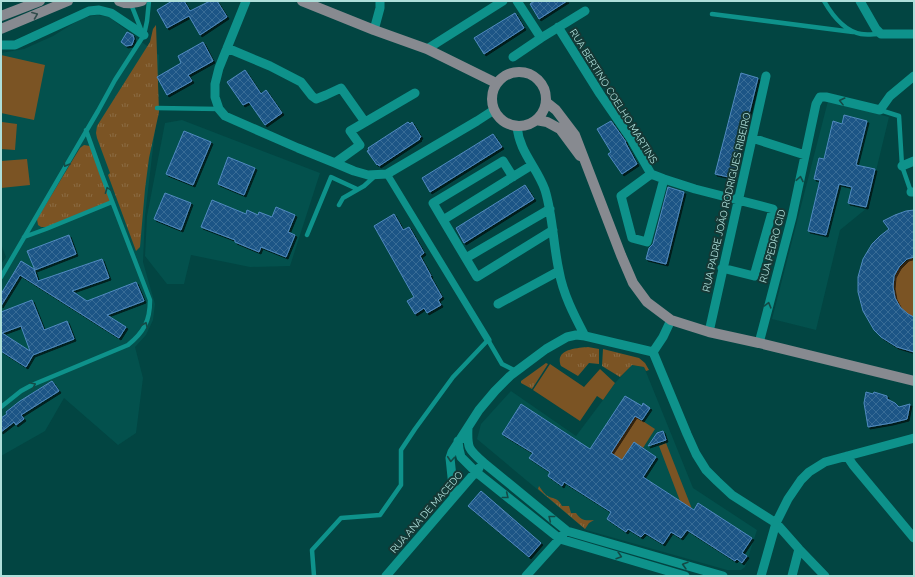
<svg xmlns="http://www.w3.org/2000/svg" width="915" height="577" viewBox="0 0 915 577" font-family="Raleway,sans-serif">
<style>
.built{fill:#03514d}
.grass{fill:url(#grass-tufts)}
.garden{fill:#7b5424}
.building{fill:url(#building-cross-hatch);stroke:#528bc0;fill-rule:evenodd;filter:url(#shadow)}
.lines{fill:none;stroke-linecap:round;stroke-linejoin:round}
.service{stroke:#0e928b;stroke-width:4.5}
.pedestrian{stroke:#0e928b;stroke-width:7}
.minor{stroke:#0e928b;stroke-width:9}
.primary{stroke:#878a90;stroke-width:10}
.oneway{stroke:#324c4c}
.oneway2{stroke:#144a46}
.labels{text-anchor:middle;stroke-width:4;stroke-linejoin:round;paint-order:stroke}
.street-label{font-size:10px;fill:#aedfda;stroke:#153835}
</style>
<defs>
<pattern id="grass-tufts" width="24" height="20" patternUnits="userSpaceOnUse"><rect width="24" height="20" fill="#7b5424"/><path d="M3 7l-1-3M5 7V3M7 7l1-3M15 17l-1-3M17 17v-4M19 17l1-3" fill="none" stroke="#8b6c43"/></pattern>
<pattern id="building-cross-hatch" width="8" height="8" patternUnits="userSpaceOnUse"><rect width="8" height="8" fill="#1a5486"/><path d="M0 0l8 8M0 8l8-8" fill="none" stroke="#396c96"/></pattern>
<filter id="shadow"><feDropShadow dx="2" dy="2" stdDeviation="0" flood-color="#0009"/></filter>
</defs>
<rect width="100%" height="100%" fill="#024542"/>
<path class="built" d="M97 15 109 17 159 55 157 114 145 216 143 262 155 304 153 320 146 335 135 347 143 378 136 433 118 445 64 398 45 431 1 456V264L6 257 1 244V53L24 49 53 36 82 18Z
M828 101 889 117 867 208 840 230 816 330 772 319Z
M182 120 320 173 290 266 250 267 191 255 184 284H167L145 256 147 216 165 123Z
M632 365 644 367 693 488 757 530 745 567 741 570H727L586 530 477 439 481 424 511 391 576 436 603 400 615 383Z"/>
<path class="grass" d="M156 25 159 112 149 158 145 189 140 247 136 251 108 175 110 173 97 138 96 133 97 126 150 42 153 29Z
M84 145 90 146 111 201 47 227H41L38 225 37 219 80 148Z
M588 347 599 349V364L589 363 578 376 561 366C554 349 577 348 588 347Z
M603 349 639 358 645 363 649 370 646 371 644 367 632 365 620 377 602 366Z
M546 363 548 364 532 389 521 383V381Z
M539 486C541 489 543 492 546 495 553 500 557 496 562 506H569L571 513H576C581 520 584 521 594 520L589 523 585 529 538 489Z"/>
<path class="garden" d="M1 55 45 65 34 120 1 113Z
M2 122 17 124 15 150 1 149Z
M27 159 30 185 1 188V161Z
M914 257V317C886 305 886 268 914 257Z
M550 364 584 387 600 369 615 383 603 400 597 396 580 421 533 390Z
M635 416 655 429 643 448 634 442 622 460 611 453Z
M666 443 692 509 680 501 659 446Z"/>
<path class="building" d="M172 1H184L190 11 210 1H217L227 17 200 35 189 16 167 28 157 10Z
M534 1H567L539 19 530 4Z
M515 13 524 28 484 54 474 38Z
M127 32 133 35 134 39 132 45 126 46 121 42Z
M203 42 213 61 188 75 192 81 167 95 157 77 181 63 178 56Z
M245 70 261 94 266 90 282 113 265 125 249 102 243 105 227 82Z
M741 73 758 78 733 178 715 174Z
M844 115 867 121 856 165 875 169 866 207 848 203 852 187 839 184 826 235 808 231 820 180 814 179 819 158 824 159 833 121 842 124Z
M611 121 626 142H625L637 164 622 174 608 154 611 152 597 129Z
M408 122 410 124 412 122 421 137 419 138 420 139 379 166 378 164 377 165 367 151 369 150 368 148Z
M184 131 211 142 193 185 166 174Z
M493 134 502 147 430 192 422 178Z
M228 157 255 168 244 195 218 184Z
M525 185 534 199 464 243 456 228Z
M668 187 684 192 666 264 646 259 649 248 653 244Z
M165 193 191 203 181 230 154 219Z
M212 200 246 214 247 210 258 215 259 212 272 217 276 207 295 215 288 232 295 235 286 257 261 247 259 252 235 242V240L201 227Z
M914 210V257L907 259 899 267 894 276 893 287 895 298 900 307 908 314 914 317V352L897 347 881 337 874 330 863 311 858 292V277L863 259 872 244 880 236 889 229 883 221 895 215 906 211Z
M394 214 403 230 409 227 424 253 420 256 431 276H430L442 297 438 300 441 305 427 313 424 308 415 314 407 301 414 297 374 226Z
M69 235 76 254 35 270 27 251Z
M102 259 109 278 72 291 87 301 136 282 144 301 107 315 126 327 119 338 20 275 1 306V294L21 261 34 269 38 281Z
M32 300 44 330 67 321 74 339 33 355 26 367 1 351V312ZM21 326 30 351 2 333Z
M52 381 59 391 21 415 24 419 16 425 14 422 1 432V418L7 414 6 412 20 401Z
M866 392 873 394 874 392 887 396V399L895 403 899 407 910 404 907 419 891 423 868 427 864 403Z
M625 396 642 406 643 403 650 408 642 420 635 416 611 453 622 460 634 442 656 457 643 477 694 510 698 503 752 538 742 553 747 556 742 563 737 559 735 561 687 530 681 538 671 532 663 544 645 533 641 537 628 529 626 532 607 519 611 512 564 482 562 486 548 476 550 472 529 458 533 453 502 434 521 404 590 449Z
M663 431 666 440 648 446 657 433Z
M481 491 541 543 529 557 468 506Z"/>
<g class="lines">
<path class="service" d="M824 1C832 15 844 31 861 34 867 35 874 34 880 34
M131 4 142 32
M712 14 853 32
M157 108 219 109
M880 110 899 116 902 166 911 192
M339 205 343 198 364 186 375 176
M307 235 331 177 357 189
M24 237 46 229 112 202
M1 277 98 111 115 80 144 35 147 21 149 1
M1 407 21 391 32 385 128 345C144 332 150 321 150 300L102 175 86 130
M314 576 312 550 341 518 380 515 401 485V450L415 429 453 377 488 340 502 364 516 371"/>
<path class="pedestrian" d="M387 174 488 340"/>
<path class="minor" d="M246 1 219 68 215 84V97L219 109 225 116 298 148 335 163 354 171 368 175 387 174 477 121 494 110
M517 1 541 38 585 11
M860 1 876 29 881 34H914
M558 27 600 94 631 139 651 174 664 179 695 189 773 209 754 276 722 268
M374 30 380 8V1
M1 45H15L89 11 99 10 111 13 144 35
M227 48 270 66 301 82 312 96 316 99 326 95 341 88 365 122
M427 49 503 1
M513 57 541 38
M517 126C519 152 537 167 545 190 553 216 553 244 559 271 563 294 574 315 585 336
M752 138 805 155
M335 163 360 145 350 131 415 93
M532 165 443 220 477 277 553 230
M902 166 914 161
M651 174 621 196 632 238 647 242 664 179
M911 192H914
M443 220 433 203 503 161 513 177
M466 258 550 209
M498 304 559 271
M671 320 663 337 653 352 687 434 696 454 706 470 717 481 732 495 776 523 799 549 825 576
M709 332 766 76
M759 343 792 217 816 104 820 97H826L880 110 890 96 914 76
M468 427C467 448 468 449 484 463L567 531 723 576
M458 441 459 449 461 457 476 472 560 539 685 576
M847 456 853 465 914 538
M454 496 450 458 452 452 479 410 495 391 510 376 546 349 567 337 576 335 585 336 653 352
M386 576 479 468
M526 576 563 535
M761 576 776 523 788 499 801 480 809 472 825 462 914 438
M792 576 799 549"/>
<path class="primary" d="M119 1C127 5 134 3 142 1
M302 1 374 30 427 49 496 83
M1 16 40 1
M1 29 68 1
M492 99a27 27 0 1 1 54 0a27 27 0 1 1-54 0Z
M546 102 556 110 575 135 621 255 633 283 647 302 671 320 709 332 759 343 914 381
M536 120 547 122 560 129 580 156"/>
</g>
<defs><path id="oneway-chevron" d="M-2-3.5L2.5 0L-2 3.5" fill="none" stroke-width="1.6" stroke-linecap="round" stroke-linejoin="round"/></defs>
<use class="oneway" href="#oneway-chevron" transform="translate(35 15) rotate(-22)"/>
<g class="oneway2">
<use href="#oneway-chevron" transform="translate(842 101) rotate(-166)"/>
<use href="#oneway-chevron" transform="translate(66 164) rotate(120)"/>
<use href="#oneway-chevron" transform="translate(800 179) rotate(-79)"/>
<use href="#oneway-chevron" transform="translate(108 190) rotate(-111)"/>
<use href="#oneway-chevron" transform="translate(768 305) rotate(-75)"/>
<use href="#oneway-chevron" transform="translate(145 325) rotate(-67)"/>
<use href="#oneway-chevron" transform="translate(33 385) rotate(-25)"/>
<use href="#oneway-chevron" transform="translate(451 459) rotate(95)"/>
<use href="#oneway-chevron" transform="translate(506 496) rotate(39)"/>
<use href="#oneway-chevron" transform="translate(551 518) rotate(-141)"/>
<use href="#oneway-chevron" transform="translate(619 556) rotate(17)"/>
<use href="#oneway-chevron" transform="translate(685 565) rotate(-164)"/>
</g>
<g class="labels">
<g class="street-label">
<text transform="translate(614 96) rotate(58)" y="4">RUA BERTINO COELHO MARTINS</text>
<text transform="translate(726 202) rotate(-77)" y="4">RUA PADRE JOÃO RODRIGUES RIBEIRO</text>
<text transform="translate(772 246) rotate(-75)" y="4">RUA PEDRO CID</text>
<text transform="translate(426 512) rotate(-49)" y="4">RUA ANA DE MACEDO</text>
</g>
</g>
<rect width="915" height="577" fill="none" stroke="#aedfda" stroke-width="4"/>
</svg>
